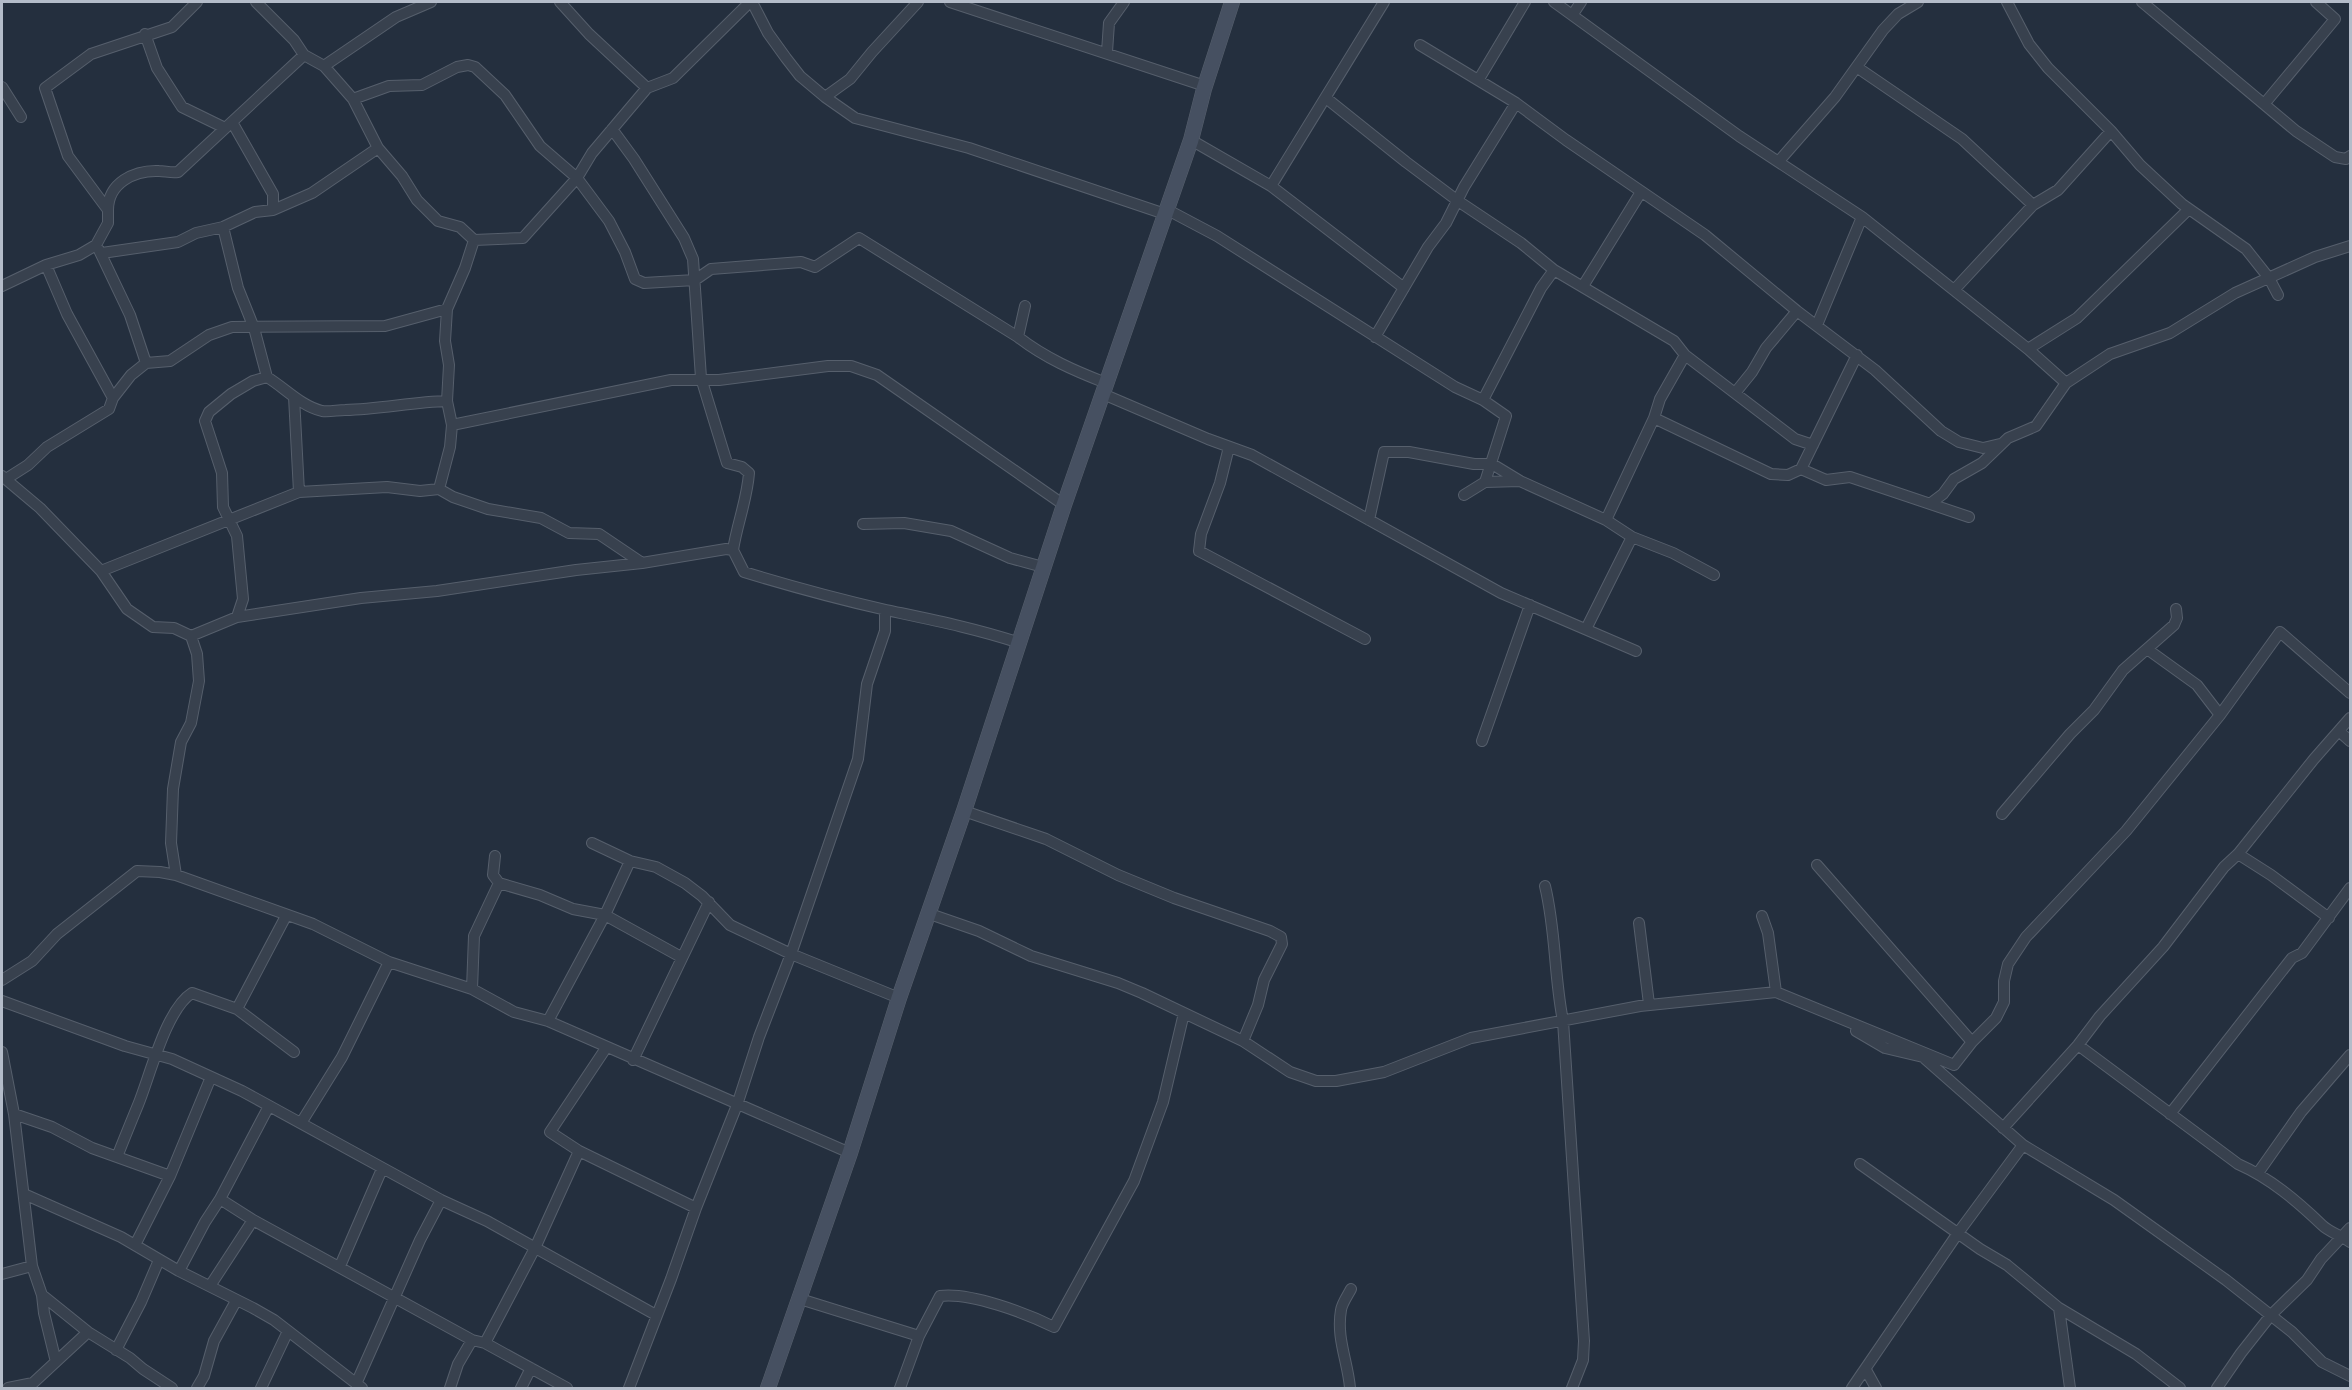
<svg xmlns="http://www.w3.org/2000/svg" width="2352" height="1390" viewBox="0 0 2352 1390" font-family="'Public Sans',sans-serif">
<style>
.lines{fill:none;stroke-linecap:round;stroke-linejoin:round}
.street-casing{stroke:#565f6c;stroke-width:12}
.secondary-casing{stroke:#565f6c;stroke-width:16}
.street{stroke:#38414e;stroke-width:10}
.secondary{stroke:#465061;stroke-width:15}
</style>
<rect width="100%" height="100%" fill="#242f3e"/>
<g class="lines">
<defs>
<path id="street" d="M256 2 294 40 304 55 324 66 353 99 378 148 402 176 417 200 438 221 460 227 474 240 465 268 447 309 445 341 449 365 447 401 452 425 450 447 439 489
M560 2 589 34 647 88
M752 2 768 33 786 58 800 76 825 97 855 118 969 148 1165 214
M950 2 1205 86
M1554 2 1739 136 1862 217 2028 349 2066 383
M2007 2 2029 44 2048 68 2111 131 2140 165 2182 204 2246 249 2269 278 2278 295
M2142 2 2296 131 2335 157 2346 159 2350 156
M1573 14 1581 2
M145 34 157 68 182 107 225 128
M1420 45 1516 103 1566 140 1705 235 1797 311 1875 370 1941 431 1959 442 1983 448 2000 444
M1107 52 1109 23 1124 2
M324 66 396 17 431 2
M1858 68 1962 139 2033 205
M1479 79 1525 2
M2 87 21 117
M825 97 850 79 872 52 918 2
M1326 98 1406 162 1458 201 1521 243 1554 270 1674 341 1685 355 1795 439 1813 445
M353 99 389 86 422 85 457 67 468 65 475 67 505 95 540 146 577 178 609 221 625 252 635 279 644 283 695 280 711 269 801 262 815 267 859 238 1018 337C1045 358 1075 371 1106 383
M2265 103 2335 19 2316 2
M232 122 273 194V210
M612 129 634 159 684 238 693 259 701 378 727 463 742 467 749 473C747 500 737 524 733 550
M1191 140 1271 186 1404 288
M1779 161 1835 97 1883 30 1898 14 1918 2
M1271 186 1384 2
M1166 209 1217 236 1455 387 1483 400 1506 416 1485 482
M108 210C108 183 134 170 159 171 165 171 171 173 178 172L304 55
M223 227 238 288 254 328 267 377
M474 240 523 238 577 178 592 153 647 88 673 78 750 2
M99 250 130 315 146 363
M102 253 178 242 196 233 223 227 255 212 273 210 312 193 378 148
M46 265 67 314 113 398
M2 286 46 265 79 255 96 245 108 223V210L68 156 45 88 91 54 172 27 197 2
M1583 286 1641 192
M1954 290 2033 205 2058 190 2111 131
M1817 325 1862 217
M1018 337 1025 306
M1375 337 1428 247 1446 223 1464 187 1516 103
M2028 349 2077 318 2189 209
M1735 393 1752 372 1766 348 1797 311
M1103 394 1208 439 1252 455 1501 593 1636 651
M294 397 299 492
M1483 400 1541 288 1554 270
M1654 418 1771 474 1788 475 1801 469 1826 480 1850 477 1969 517
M452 425 671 380H719L828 366H851L877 375 1064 505
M1229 447 1220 483 1201 534 1199 551 1365 639
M1801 469 1857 355
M2 476 40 508 101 571 127 609 153 627 174 628 191 636 197 654 199 681 191 723 181 742 173 789 171 843 176 875
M6 479 28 465 47 447 109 409 113 398 131 375 146 363 170 361 209 335 232 327 385 326 447 309
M1464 495 1485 482 1520 481
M1931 503 1943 494 1954 479 1982 463 2008 438 2036 426 2066 383 2110 354 2170 333 2235 293 2315 257 2350 246
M1369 520 1384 452H1409L1474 464H1492L1520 481 1606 520 1632 537 1673 553 1714 575
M1606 520 1654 418 1660 399 1685 355
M863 524 904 523 951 531 1010 558 1043 567
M101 571 299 492 387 487 420 491 439 489 453 497 488 509 541 518 569 533 599 534 642 563
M237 617 243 599 237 536 223 507 222 473 205 421 209 412 231 394 253 381 267 377C285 388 301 406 322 411 329 412 338 410 345 410 380 409 413 402 447 401
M1586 629 1632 537
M191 636 237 617 361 598 437 591 576 570 642 563 726 549 733 550 744 572C790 586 838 599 886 610 933 620 974 628 1020 643
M2147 649 2197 685 2220 715
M2340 732 2350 741
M1482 741 1530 605
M964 811 1046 839 1118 875 1174 898 1270 931 1281 937 1282 944 1264 980 1258 1005 1243 1041
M2002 814 2070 734 2094 710 2123 670 2174 625 2177 618 2176 609
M592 843 630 861 656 867 685 883 702 896 730 925 791 954 899 998
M2238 854 2271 875 2329 918
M495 856 493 875 499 883 540 895 573 909 605 915 681 957
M1817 865 1972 1042
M1545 886C1556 931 1554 976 1563 1021L1584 1341 1583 1360 1572 1388
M927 913 979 931 1031 956 1118 983 1142 993 1243 1041 1290 1072 1316 1081H1336L1384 1072 1471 1038 1640 1006 1776 992 1954 1065
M1762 916 1768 933 1776 992
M1639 923 1649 1004
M2 980 32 961 57 934 137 871 160 872 176 875 313 924 389 962 472 989 514 1012 548 1021 850 1153
M472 989 474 936 499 883
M2 1001 125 1046 172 1059 242 1091 441 1200 487 1221 656 1315
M237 1009 286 916
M548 1021 605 915 630 861
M1856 1031 1885 1048 1923 1057 2023 1145 2114 1200 2226 1280 2292 1332 2322 1362 2350 1376
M2078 1045 2238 1164C2270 1178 2297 1201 2322 1225 2329 1232 2342 1236 2350 1242
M606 1048 550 1132 579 1151 696 1208
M2 1052 14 1114 32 1266 42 1295 44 1313 56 1362
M633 1060 709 902
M1954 1065 1972 1042 1996 1018 2004 1002V981L2008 964 2026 937 2126 831 2220 715 2280 632 2350 693
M14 1114 52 1127 92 1148 170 1176
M2170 1114 2292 958 2302 953 2350 888
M301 1123 342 1057 389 962
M2003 1128 2078 1045 2100 1016 2163 947 2224 867 2238 854 2314 759 2350 718
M117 1157C124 1139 131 1122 138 1105 150 1076 166 1009 192 993L237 1009 294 1052
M1860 1164 1980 1249 2007 1265 2059 1308 2136 1354 2180 1388
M2258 1173 2301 1112 2350 1055
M24 1194 121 1237 179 1271 253 1308 274 1320 362 1388
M220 1199 253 1220 472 1340 485 1343 567 1388
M135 1245 170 1176 211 1077
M340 1266 382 1169
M179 1271 205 1222 220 1199 269 1106
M2 1274 32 1266
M210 1286 253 1220
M42 1295 88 1332 130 1358 143 1369 172 1388
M800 1299 919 1336
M2059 1308 2070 1388
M485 1343 535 1248 579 1151
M116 1350 141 1302 159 1260
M1866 1370 1876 1388
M356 1384 420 1240 441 1200
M8 1388 33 1383 88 1332
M197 1388 204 1376 214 1341 236 1301
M261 1388 288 1331
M450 1388 458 1364 472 1340
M521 1388 531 1368
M629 1388 671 1279 696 1208 737 1105 759 1037 791 954 858 759 867 684 885 631V610
M900 1388 919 1336 940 1296C970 1292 1026 1313 1054 1327L1134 1181 1163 1102 1184 1013
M1350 1388C1348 1362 1336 1338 1341 1310 1342 1303 1348 1295 1351 1289
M1852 1388 1958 1233 2023 1145
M2217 1388 2241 1353 2271 1315 2307 1280 2321 1259 2350 1228"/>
<path id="secondary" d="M768 1388 850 1153 899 998 964 811 1064 505 1191 140 1204 89 1232 2"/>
</defs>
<use href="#street" class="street-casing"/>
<use href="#secondary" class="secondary-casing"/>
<use href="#street" class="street"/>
<use href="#secondary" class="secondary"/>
</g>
<rect width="2352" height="1390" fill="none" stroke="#b4bcc9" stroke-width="6"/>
</svg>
